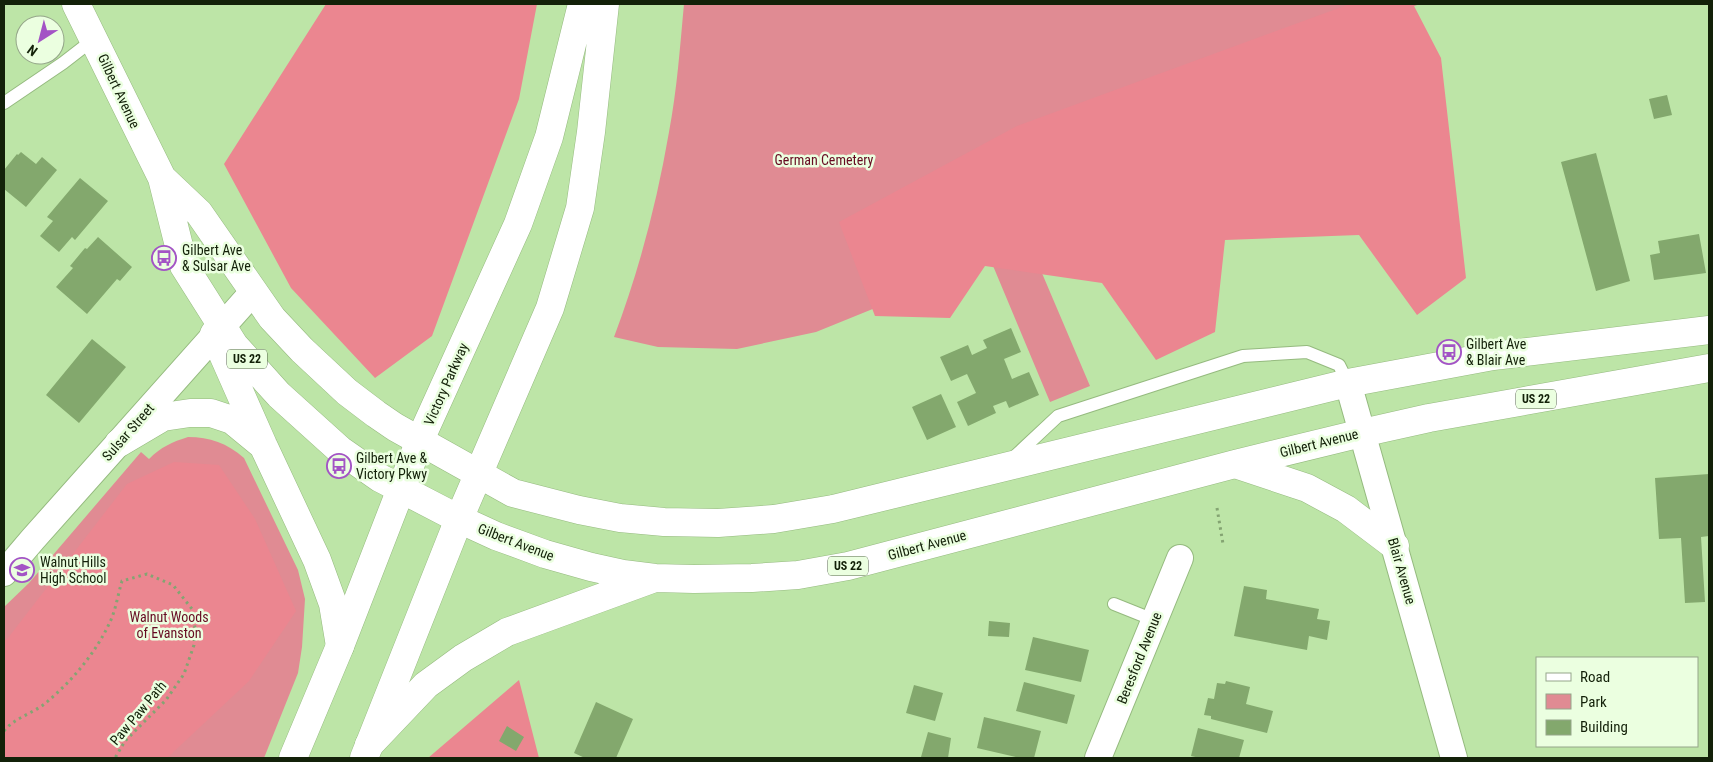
<svg xmlns="http://www.w3.org/2000/svg" width="1713" height="762" viewBox="0 0 1713 762" font-family="'Roboto Condensed',sans-serif">
<style>
.green{fill:#e08b93}
.forest{fill:#eb8690}
.building{fill:#83a86d}
.lines{fill:none;stroke-linecap:round;stroke-linejoin:round}
.lane-casing{stroke:#95ba7f;stroke-width:14}
.street-casing{stroke:#95ba7f;stroke-width:28}
.secondary-casing{stroke:#95ba7f;stroke-width:29}
.primary-casing{stroke:#95ba7f;stroke-width:29}
.path{stroke:#84a472;stroke-width:3;stroke-dasharray:2.5 4;stroke-linecap:butt}
.lane{stroke:#fff;stroke-width:12}
.street{stroke:#fff;stroke-width:26}
.secondary{stroke:#fff;stroke-width:28}
.primary{stroke:#fff;stroke-width:28}
.labels{text-anchor:middle;stroke-width:5;stroke-linejoin:round;paint-order:stroke}
.shield{fill:#ebffe0;stroke:#54644a;stroke-width:1}
.shield-label{font-size:12px;font-weight:bold;fill:#132109}
.street-label{font-size:14px;fill:#132109;stroke:#ebffe0}
.park-label{font-size:14px;fill:#660a21;stroke:#ebffe0}
.poi-label{font-size:14px;fill:#132109;stroke:#ebffe0;text-anchor:start}
</style>
<rect width="100%" height="100%" fill="#bde5a7"/>
<path class="green" d="M684 4H1420L1115 111 1030 245 1090 386 1050 402 991 261 816 332 737 349 658 347 614 337C639 271 657 202 669 132 677 90 680 47 684 4Z
M188 437C210 437 227 443 244 458L298 570 305 599 302 647 298 673 264 758H4V607L29 583 141 452 149 459C161 447 172 442 188 437Z"/>
<path class="forest" d="M326 4H537L519 99 432 336 375 378 291 288 224 164Z
M1350 4H1413L1441 58 1466 278 1417 315 1359 235 1225 240 1215 332 1156 360 1102 283 985 266 950 318 875 316 839 222 1017 126Z
M174 462 219 465 255 519 296 611 249 681 167 758H4V641L8 638 127 484Z
M519 680 539 758H428Z"/>
<path class="building" d="M1667 95 1672 115 1654 119 1649 99Z
M21 152 36 164 42 157 57 170 26 207 4 189V170L17 154 18 155Z
M1596 153 1630 281 1596 291 1561 162Z
M80 178 108 201 75 240 72 237 59 252 40 236 53 221 47 217Z
M1699 234 1706 273 1654 280 1650 255 1660 253 1658 241Z
M98 237 132 267 120 281 117 279 87 314 56 287 73 268 70 266 85 248 87 249Z
M1011 328 1021 352 1004 359 1012 379 1029 372 1039 395 1009 408 1006 401 993 406 996 413 968 426 957 402 976 393 967 374 951 381 940 357 968 345 972 355 987 348 983 340Z
M92 339 126 367 79 423 46 395Z
M941 394 956 427 927 440 912 407Z
M1709 474V536L1701 537 1705 602 1685 603 1681 538 1659 539 1655 478Z
M1244 586 1267 590 1266 599 1319 609 1317 619 1330 621 1327 640 1309 636 1307 650 1234 636Z
M989 621 1010 623 1009 637 988 636Z
M1033 637 1089 650 1081 682 1025 670Z
M1226 681 1250 687 1246 704 1273 711 1267 733 1211 719V716L1204 715 1208 698 1214 699 1217 683 1225 684Z
M1024 682 1075 695 1067 724 1016 711Z
M914 685 943 693 935 721 906 713Z
M596 702 633 719 616 758H585L574 753Z
M984 717 1041 731 1034 758H1020L977 748Z
M507 726 524 737 516 751 499 741Z
M1198 728 1244 740 1239 758H1200L1191 756Z
M928 732 951 738 948 758 921 757Z"/>
<g class="lines">
<defs>
<path id="lane" d="M4 103 63 63 94 39
M1013 458 1058 416 1243 356 1307 352 1339 365 1348 383
M1114 604 1154 620"/>
<path id="street" d="M1348 383 1454 758
M4 573 33 539 253 292
M1098 758 1180 558"/>
<path id="secondary" d="M293 758 340 646 420 440 518 224 549 137 582 4
M364 758 459 519 550 308 580 208 591 132 605 4"/>
<path id="primary" d="M76 4 162 178 184 266 234 345 279 395 340 450 380 478 459 519 496 536 545 554 591 567 623 574 655 578 694 579 752 578 798 575 848 566 1235 464 1362 433 1429 418 1709 368
M162 178 199 213 272 318 302 350 347 392 376 414 395 427 513 493 579 510 620 518 664 522 718 523 774 519 833 509 1348 383 1493 356 1709 330
M214 334 263 445 317 560 333 604 340 646
M119 443 163 417 190 413H211L232 420 260 443
M1235 464 1307 488 1346 509 1395 546
M369 745 426 685 463 658 507 632 652 579"/>
</defs>
<use href="#lane" class="lane-casing"/>
<use href="#street" class="street-casing"/>
<use href="#secondary" class="secondary-casing"/>
<use href="#primary" class="primary-casing"/>
<path class="path" d="M1217 508 1223 544
M4 731C15 717 35 713 48 701 74 679 96 652 110 622 116 609 118 594 122 581L147 574 173 585 192 609 195 628 194 645 184 674 166 700 125 741 115 758"/>
<use href="#lane" class="lane"/>
<use href="#street" class="street"/>
<use href="#secondary" class="secondary"/>
<use href="#primary" class="primary"/>
</g>
<defs>
<symbol id="bus-ring" viewBox="-11 -11 22 22"><circle r="9.5" fill="#ebffe0" stroke="#a354c5" stroke-width="1.5"/><path d="M-5-6H5V4H4V6H2V4H-2V6H-4V4H-5ZM-3.5-4V0h7V-4ZM-3.5 1.2v1.5H-2V1.2ZM2 1.2v1.5H3.5V1.2Z" fill="#a354c5"/></symbol>
<symbol id="school-ring" viewBox="-11 -11 22 22"><circle r="9.5" fill="#ebffe0" stroke="#a354c5" stroke-width="1.5"/><path d="M0-5L7-2L0 1L-7-2ZM-4 1L0 2.5L4 1V4Q0 6-4 4Z" fill="#a354c5"/></symbol>
</defs>
<g fill-rule="evenodd">
<use href="#bus-ring" x="150" y="244" width="28" height="28"/>
<use href="#bus-ring" x="1435" y="338" width="28" height="28"/>
<use href="#bus-ring" x="325" y="452" width="28" height="28"/>
<use href="#school-ring" x="8" y="556" width="28" height="28"/>
</g>
<g class="labels">
<g class="shield">
<rect x="227" y="349.5" width="40" height="19" rx="4"/>
<rect x="1516" y="389.5" width="40" height="19" rx="4"/>
<rect x="828" y="556.5" width="40" height="19" rx="4"/>
</g>
<g class="shield-label">
<text x="247" y="363">US 22</text>
<text x="1536" y="403">US 22</text>
<text x="848" y="570">US 22</text>
</g>
<g class="street-label">
<text transform="translate(119 91) rotate(65)" y="5">Gilbert Avenue</text>
<text transform="translate(446 384) rotate(-66)" y="5">Victory Parkway</text>
<text transform="translate(128 432) rotate(-49)" y="5">Sulsar Street</text>
<text transform="translate(1319 443) rotate(-14)" y="5">Gilbert Avenue</text>
<text transform="translate(516 542) rotate(21)" y="5">Gilbert Avenue</text>
<text transform="translate(927 545) rotate(-15)" y="5">Gilbert Avenue</text>
<text transform="translate(1402 571) rotate(74)" y="5">Blair Avenue</text>
<text transform="translate(1139 658) rotate(-68)" y="5">Beresford Avenue</text>
<text transform="translate(138 713) rotate(-50)" y="5">Paw Paw Path</text>
</g>
<g class="park-label">
<text x="824" y="165">German Cemetery</text>
<text x="169" y="622">Walnut Woods<tspan x="169" dy="16">of Evanston</tspan></text>
</g>
<g class="poi-label">
<text x="182" y="255">Gilbert Ave<tspan x="182" dy="16">&amp; Sulsar Ave</tspan></text>
<text x="1466" y="349">Gilbert Ave<tspan x="1466" dy="16">&amp; Blair Ave</tspan></text>
<text x="356" y="463">Gilbert Ave &amp;<tspan x="356" dy="16">Victory Pkwy</tspan></text>
<text x="40" y="567">Walnut Hills<tspan x="40" dy="16">High School</tspan></text>
</g>
</g>
<rect width="1713" height="762" fill="none" stroke="#132109" stroke-width="10"/>
<rect x="1536" y="657" width="162" height="90" fill="#ebffe0" stroke="#95a68a"/>
<rect x="1546" y="673" width="25" height="8" fill="#ffffff" stroke="#95a68a"/>
<text x="1580" y="682" font-size="15" fill="#132109">Road</text>
<rect x="1546" y="694" width="25" height="15" fill="#e08b93" stroke="#95a68a"/>
<text x="1580" y="707" font-size="15" fill="#132109">Park</text>
<rect x="1546" y="720" width="25" height="15" fill="#83a86d" stroke="#95a68a"/>
<text x="1580" y="732" font-size="15" fill="#132109">Building</text>
<g transform="translate(40 40) rotate(216)"><circle r="24" fill="#ebffe0" stroke="#95a68a"/>
<path d="M0-4L9 19L0 12L-9 19Z" fill="#a354c5"/>
<text y="-8" font-size="14" font-weight="bold" text-anchor="middle" fill="#132109">N</text>
</g>
</svg>
